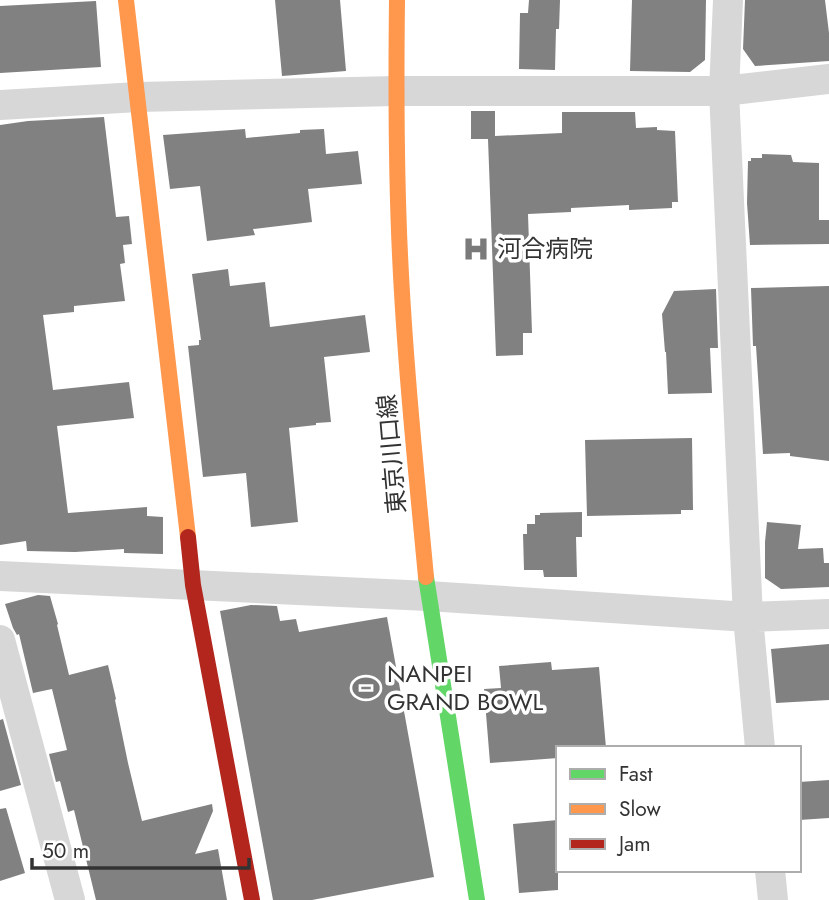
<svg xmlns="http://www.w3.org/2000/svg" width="829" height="900" viewBox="0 0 829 900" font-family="Jost,'Noto Sans JP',sans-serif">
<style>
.building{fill:#818181}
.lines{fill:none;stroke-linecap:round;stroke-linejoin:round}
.street{stroke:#d7d7d7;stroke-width:30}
.fast{stroke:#63d668;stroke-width:16}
.slow{stroke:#ff974d;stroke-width:16}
.jam{stroke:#b3261e;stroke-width:16}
.labels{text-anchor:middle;stroke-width:7;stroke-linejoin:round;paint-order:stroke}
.poi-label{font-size:24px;fill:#333;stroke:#fff;text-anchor:start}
.street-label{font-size:24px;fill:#333;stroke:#fff}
</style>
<rect width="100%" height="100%" fill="#fff"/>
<path class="building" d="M275 0H340L346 71 282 76Z
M529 0H560L559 29H556L555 70 519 69 520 13H528Z
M632 0H706L705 60 690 72 630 71Z
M745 0H825L829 33V61L755 66 743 49Z
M96 1 101 67 0 73V6Z
M471 111H495V136L562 133V112H635L636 128 657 127V130L675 131 678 202H672V208L629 210V205L571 208V212L528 214 532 333H523V355L496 356 488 139H471Z
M104 117 116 217 129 216 132 244 123 245 125 263 120 264 125 301 74 306V312L43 315 53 390 129 382 134 418 57 426 68 513 147 507V516L163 517V554L124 553V549L75 552 27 551 26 541 0 545V125L28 121Z
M245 129 246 138 300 133V130L324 129 326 154 358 151 362 184 308 189 312 222 253 229 255 235 207 241 200 186 170 189 163 135Z
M762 154 791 155 793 162 819 163V220H829V244L750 245 747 203 748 161H751V158H762Z
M228 269 230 286 265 282 270 327 365 315 370 352 324 357 331 422 316 423V425L289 428 298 522 251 527 246 473 203 477 188 346 199 345V340H201L192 274Z
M829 286V461L790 456V453L763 454 756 346H753L751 288Z
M716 289 718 348H710L712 393 668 394 666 352H665L662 314 674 291Z
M692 438 693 510H681V514L587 516 585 440Z
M582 512V537H576L577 577H544L543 570H524L523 534H527V524H535V515H540V513Z
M767 522 801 525 798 549 823 548 824 563H829V587L781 589 765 578V542Z
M38 595 50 596 58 624 57 625 69 675 108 665 116 699 115 700 128 763 142 821 212 804 213 811 195 854 218 849 227 900H96L74 810 68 812 60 781 56 782 49 754 67 750 52 689 33 693 19 634 17 635 13 628 5 604Z
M251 605 277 606 280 621 296 619 299 632 387 617 434 877 312 900H273L220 611Z
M829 644V700L776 703 771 649Z
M551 662 552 670 599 667 606 748H558V758L490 763 484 689 501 688 499 666Z
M3 719 21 785 0 791V720Z
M829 780V818L799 820V782Z
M6 808 25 873 0 881V809Z
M558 820V890L519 893 513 824Z"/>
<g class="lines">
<path class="street" d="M728 0 724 91 748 617 760 748
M0 105 138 97 396 91H724L829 79
M0 576 428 596 748 617 829 614
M0 640 70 900
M770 870 773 900"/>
<path class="fast" d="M426 577 477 900"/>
<path class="slow" d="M126 0 188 537
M397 0C396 85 396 170 400 255 405 363 416 470 426 577"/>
<path class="jam" d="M188 537 193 585 252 900"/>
</g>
<defs>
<symbol id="hospital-bare" viewBox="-9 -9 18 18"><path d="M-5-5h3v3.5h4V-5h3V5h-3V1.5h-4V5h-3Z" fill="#7a7a7a" stroke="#fff" stroke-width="2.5" paint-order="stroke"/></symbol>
<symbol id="stadium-bare" viewBox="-9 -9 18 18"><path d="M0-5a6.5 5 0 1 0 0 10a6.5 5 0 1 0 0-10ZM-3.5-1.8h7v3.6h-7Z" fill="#7a7a7a" stroke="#fff" stroke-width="2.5" paint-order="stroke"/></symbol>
</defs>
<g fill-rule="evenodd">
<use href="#hospital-bare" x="457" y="230" width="38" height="38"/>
<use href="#stadium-bare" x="347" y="669" width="38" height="38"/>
</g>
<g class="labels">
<g class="poi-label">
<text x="497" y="257">河合病院</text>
<text x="387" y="682">NANPEI<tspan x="387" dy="28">GRAND BOWL</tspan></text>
</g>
<g class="street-label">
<text transform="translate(392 454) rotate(-95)" y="8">東京川口線</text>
</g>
</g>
<rect x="556" y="746" width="245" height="126" fill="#ffffff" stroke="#adadad" stroke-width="2"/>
<rect x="570" y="769" width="35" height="10" fill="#63d668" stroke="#adadad" stroke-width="2"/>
<text x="619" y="781" font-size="21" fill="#333333">Fast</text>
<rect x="570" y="804" width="35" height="10" fill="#ff974d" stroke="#adadad" stroke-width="2"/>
<text x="619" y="816" font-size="21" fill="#333333">Slow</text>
<rect x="570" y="839" width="35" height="10" fill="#b3261e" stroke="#adadad" stroke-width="2"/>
<text x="619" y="851" font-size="21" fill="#333333">Jam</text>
<path d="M32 858v10h217v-10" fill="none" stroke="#333333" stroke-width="3.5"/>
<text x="42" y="858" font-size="21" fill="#333333" stroke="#ffffff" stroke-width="5" paint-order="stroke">50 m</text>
</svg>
